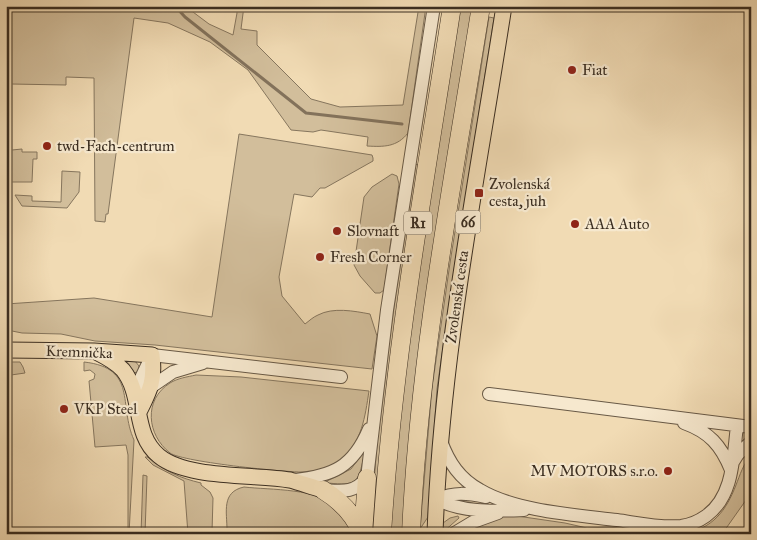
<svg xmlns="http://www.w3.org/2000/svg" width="757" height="540" viewBox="0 0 757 540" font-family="'IM FELL Great Primer',serif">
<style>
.green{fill:#d2be9b;stroke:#86765e}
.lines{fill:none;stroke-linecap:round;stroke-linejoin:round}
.stream{stroke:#83725b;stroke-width:3}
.minor-casing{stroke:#685946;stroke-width:14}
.major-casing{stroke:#3b2e21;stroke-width:17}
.highway-casing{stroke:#3b2e21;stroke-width:19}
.minor{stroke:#f6e8ce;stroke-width:12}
.major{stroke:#f1dbb4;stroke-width:15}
.highway{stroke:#f1dbb4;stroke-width:18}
.poi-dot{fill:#8f2418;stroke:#f6e8ce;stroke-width:2}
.labels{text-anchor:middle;stroke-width:4.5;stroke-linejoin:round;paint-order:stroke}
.shield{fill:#f6e8ce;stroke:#736655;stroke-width:1}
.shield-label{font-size:14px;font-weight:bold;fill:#3b2e21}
.poi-label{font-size:15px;fill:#3b2e21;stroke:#f6e8ce;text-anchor:start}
.street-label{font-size:15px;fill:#3b2e21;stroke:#f6e8ce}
</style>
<rect width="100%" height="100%" fill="#f1dbb4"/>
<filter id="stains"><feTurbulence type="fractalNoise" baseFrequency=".004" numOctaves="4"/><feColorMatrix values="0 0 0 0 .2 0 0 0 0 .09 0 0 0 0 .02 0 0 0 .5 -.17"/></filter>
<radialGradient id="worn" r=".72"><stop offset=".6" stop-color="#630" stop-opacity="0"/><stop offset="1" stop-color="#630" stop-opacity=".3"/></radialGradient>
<path class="green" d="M6 6H185L209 24 233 35 237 13 236 6H244L241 29 257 31V45L311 99 340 107 403 105 419 6H426L408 133C397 147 384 147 367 146L368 137 321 130 313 132 291 130 248 70 210 42 168 23 134 18 108 214H106L105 222 95 221 94 78 66 77V85L11 84 6 64Z
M459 6H473L403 534H390L401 385Z
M489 17 494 18 455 263 437 389 428 517 420 529 432 388 450 263Z
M239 134 372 155 373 158V161L325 188H320L312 197 294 194 279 277 282 296 305 324C309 321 313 317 318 315 333 307 354 311 370 314L377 336 372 369 155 345 95 341 61 334 22 333 12 331 7 326 6 304 94 298 212 317Z
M22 149V152H37V159H33L32 182H6V154L12 150Z
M414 164 419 165 387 383 375 534H372V507L380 407Z
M62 171 80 172 79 192 67 208 22 206 15 195 32 196V201L61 202Z
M392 174 397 176 399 184 384 290 380 293H375L360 276 354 265 364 197 372 187Z
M123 360 135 361 139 366 138 372 133 373Z
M6 362H20L23 367 25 373 11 375V367H6Z
M84 362C138 368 118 405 134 440L129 534H128V455L126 445 95 447 89 381 94 379 95 374 90 370 84 371Z
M196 375 241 377 369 391C365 417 362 442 341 460 336 466 321 471 313 472 296 474 182 462 170 453 147 435 143 400 170 383 178 378 187 377 196 375Z
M362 454 364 456C358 483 357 486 328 483L327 481 351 469Z
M751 456V493L727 527 720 534H684C713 528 726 511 736 485 740 475 743 464 751 456Z
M145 457H148C164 471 180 478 201 483V485L210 492 213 498 212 532 210 534H188L184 481 153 465Z
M143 475 147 476 145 534H141Z
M244 487C270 490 320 488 338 508 345 515 350 525 355 534H296V532L227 530C227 512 221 492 244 487Z
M458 516 459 518 442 533 443 523 450 518Z
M502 516H517L565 523 587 528 609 527 676 534H463Z"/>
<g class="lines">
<path class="stream" d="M175 6 185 17 306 113 402 124"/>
<defs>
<path id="minor" d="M151 387 173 372 203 363
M489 394 751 427
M136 395 139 382 152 355 341 377
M684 423C709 432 721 445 731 470
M441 441C449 463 460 479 480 490 515 511 576 515 617 520 638 523 660 528 681 526 689 525 699 521 706 516 734 496 733 457 737 426
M733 462 738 454 751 442
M294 480C333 476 353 467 369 429
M323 490C342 491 353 494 367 478L387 310 434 6
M436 499C462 513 495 511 524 510
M436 499C455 492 466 493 486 497
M453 534 473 522 498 513"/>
<path id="major" d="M6 350 94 351 152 355C155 381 150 390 139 412
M94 351C104 356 115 361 123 370 144 396 132 434 159 456 187 479 254 474 290 480 301 483 312 487 323 490
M435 534C441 356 477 182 504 6"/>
<path id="highway" d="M323 490C341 501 354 514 362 534
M363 534 367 478
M382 534C393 356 425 182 452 6
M411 534C419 356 453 181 481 6"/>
</defs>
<use href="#minor" class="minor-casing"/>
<use href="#major" class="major-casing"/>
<use href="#highway" class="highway-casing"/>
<use href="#minor" class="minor"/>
<use href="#major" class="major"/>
<use href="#highway" class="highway"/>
</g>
<g class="poi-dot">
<circle cx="572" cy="70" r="5"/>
<circle cx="47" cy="146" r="5"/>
<rect x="474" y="188" width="10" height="10" rx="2.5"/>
<circle cx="575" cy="224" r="5"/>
<circle cx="337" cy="231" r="5"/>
<circle cx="320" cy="257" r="5"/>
<circle cx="64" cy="409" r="5"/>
<circle cx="668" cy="471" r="5"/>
</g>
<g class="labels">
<g class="shield">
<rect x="455.5" y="210.5" width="25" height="23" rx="4"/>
<rect x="404" y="211.5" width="28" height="23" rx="4"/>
</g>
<g class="shield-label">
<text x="468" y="227">66</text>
<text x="418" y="228">R1</text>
</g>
<g class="poi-label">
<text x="582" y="75">Fiat</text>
<text x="57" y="151">twd-Fach-centrum</text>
<text x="489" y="189">Zvolenská<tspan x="489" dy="17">cesta, juh</tspan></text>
<text x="585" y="229">AAA Auto</text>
<text x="347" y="236">Slovnaft</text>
<text x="330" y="262">Fresh Corner</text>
<text x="74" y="414">VKP Steel</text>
<text x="658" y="476" text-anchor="end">MV MOTORS s.r.o.</text>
</g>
<g class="street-label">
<text transform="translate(457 297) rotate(-82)" y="5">Zvolenská cesta</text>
<text transform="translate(79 352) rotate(2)" y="5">Kremnička</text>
</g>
</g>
<rect width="757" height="540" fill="none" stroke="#f1dbb4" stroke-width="25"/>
<rect x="8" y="8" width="742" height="525" fill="none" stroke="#3b2e21" stroke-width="2.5"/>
<rect x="12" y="12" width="732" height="515" fill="none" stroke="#3b2e21"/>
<rect width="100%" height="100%" filter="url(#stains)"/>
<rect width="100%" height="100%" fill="url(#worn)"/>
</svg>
